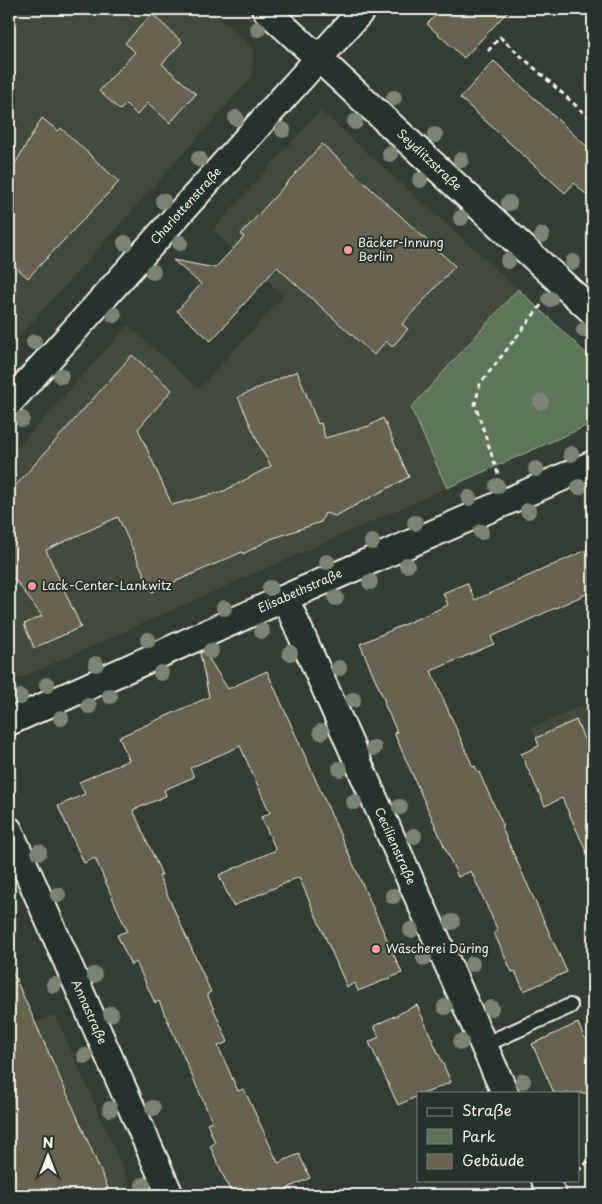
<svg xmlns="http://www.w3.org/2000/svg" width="602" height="1204" viewBox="0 0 602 1204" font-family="'Playpen Sans',sans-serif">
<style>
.built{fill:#43493d}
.green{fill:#5d7458;stroke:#a8b2a0}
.building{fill:#686451;stroke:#f4f1e8}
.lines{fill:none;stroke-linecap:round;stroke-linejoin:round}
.service-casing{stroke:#f4f1e8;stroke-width:18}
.minor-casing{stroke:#f4f1e8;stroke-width:30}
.path{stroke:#f4f1e8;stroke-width:3;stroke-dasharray:5 4;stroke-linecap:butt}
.service{stroke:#26332d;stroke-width:14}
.minor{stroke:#26332d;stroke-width:26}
.tree{fill:#7c8477}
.poi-dot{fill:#ff9aa2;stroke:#26332d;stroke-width:2}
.labels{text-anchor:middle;stroke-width:4;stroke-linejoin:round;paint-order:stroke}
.street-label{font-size:12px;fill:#f4f1e8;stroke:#26332d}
.poi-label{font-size:12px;fill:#f4f1e8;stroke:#26332d;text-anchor:start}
</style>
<rect width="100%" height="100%" fill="#333d34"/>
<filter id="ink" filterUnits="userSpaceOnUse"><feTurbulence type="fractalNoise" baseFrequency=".02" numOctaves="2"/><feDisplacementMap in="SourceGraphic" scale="10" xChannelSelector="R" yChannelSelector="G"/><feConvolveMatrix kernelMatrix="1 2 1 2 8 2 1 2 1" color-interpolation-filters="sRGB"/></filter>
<g filter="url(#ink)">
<path class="built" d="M9 9H210L254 49 252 77 9 348Z
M320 110 518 289 411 408 447 488 9 683V457L128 325 199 389 283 296 213 230Z
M593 701V810L574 823 532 728Z
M55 1014 135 1195H9V1034Z"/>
<path class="green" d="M518 289 593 360V423L447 488 411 408Z"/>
<path class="building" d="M442 9H510L464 58 427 24Z
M152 14 182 42 162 64 196 94 170 123 148 103 137 115 126 104 120 110 99 91 135 52 125 43Z
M494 61 593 152V201L574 183 565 193 460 98Z
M42 118 58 131 61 128 119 182 28 278 9 261V174Z
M322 144 455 266 402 324 408 329 392 347 386 341 374 355 277 267 211 341 177 311 201 284 173 260 215 268 244 237 241 234Z
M132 355 172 390 138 429 172 505 224 491 271 466 261 449 238 397 297 371 318 424 321 423 325 438 369 426 383 418 409 477 335 516 325 513 321 522 271 539 243 554 242 552 152 592 118 517 46 550 81 627 34 648 24 624 42 616 17 582 9 575V493Z
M593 547V591L491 637 494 644 431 671 473 767 475 766 478 773 479 772 503 825 501 826 567 972 524 991 515 971 512 972 494 933 498 931 471 871 458 877 394 733 397 732 384 703 385 702 360 644 448 605 443 593 467 583 475 600Z
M204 651 228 689 267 671 402 973 358 991 355 983 347 987 299 877 233 906 219 875 276 850 261 817 270 813 240 746 190 768 194 777 164 790 166 796 133 810 162 875 159 876 211 992 207 994 228 1042 218 1046 238 1091 244 1089 278 1163 299 1154 310 1178 290 1187 294 1195H232L210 1146 215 1143 207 1123 212 1121 159 1001 155 1003 136 962 131 965 117 935 127 931 95 858 84 863 58 806 85 794 79 782 129 760 119 737 209 697 200 653Z
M576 720 593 760V866L562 798 545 806 521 754 539 746 536 738Z
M9 964 76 1114 111 1195H9Z
M417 1005 451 1082 426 1093H418V1096L398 1105 369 1042 379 1037 374 1026Z
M578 1023 584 1037 593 1045V1093H554L532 1044Z"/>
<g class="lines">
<defs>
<path id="service" d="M484 1045 570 1006"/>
<path id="minor" d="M265 9 593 312
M9 403 363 9
M285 598 505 1093
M9 722 285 598 593 464
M9 830 170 1195
M545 1180 553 1195"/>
</defs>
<use href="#service" class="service-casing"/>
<use href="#minor" class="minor-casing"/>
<path class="path" d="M488 51 500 37 593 121
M498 474 475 404 480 384 542 304
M578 1171 593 1157"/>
<use href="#service" class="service"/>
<use href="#minor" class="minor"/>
</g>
<g class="tree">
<circle cx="258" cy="29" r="8"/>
<circle cx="394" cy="98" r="8"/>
<circle cx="236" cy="118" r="8"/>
<circle cx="355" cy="122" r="8"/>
<circle cx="283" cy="130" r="8"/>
<circle cx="435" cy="135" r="8"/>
<circle cx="390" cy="154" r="8"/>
<circle cx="199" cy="159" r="8"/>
<circle cx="461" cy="160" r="8"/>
<circle cx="420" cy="180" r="8"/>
<circle cx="163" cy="201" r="8"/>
<circle cx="509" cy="203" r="8"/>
<circle cx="461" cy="218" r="8"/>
<circle cx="542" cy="235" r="8"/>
<circle cx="125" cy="243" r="8"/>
<circle cx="180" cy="243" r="8"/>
<circle cx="508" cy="261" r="8"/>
<circle cx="573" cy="262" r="8"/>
<circle cx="153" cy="272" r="8"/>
<circle cx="550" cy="299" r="8"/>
<circle cx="114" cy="315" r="8"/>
<circle cx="584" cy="330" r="8"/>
<circle cx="34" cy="342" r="8"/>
<circle cx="61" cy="376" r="8"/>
<circle cx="541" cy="402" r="8"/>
<circle cx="22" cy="419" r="8"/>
<circle cx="571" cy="454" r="8"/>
<circle cx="536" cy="469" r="8"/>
<circle cx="497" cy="486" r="8"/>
<circle cx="579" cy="487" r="8"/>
<circle cx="469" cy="498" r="8"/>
<circle cx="528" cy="511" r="8"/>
<circle cx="415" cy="523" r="8"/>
<circle cx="481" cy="532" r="8"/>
<circle cx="372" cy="542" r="8"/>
<circle cx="327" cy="562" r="8"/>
<circle cx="407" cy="565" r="8"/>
<circle cx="370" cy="582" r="8"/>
<circle cx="270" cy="588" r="8"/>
<circle cx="336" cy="598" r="8"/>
<circle cx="224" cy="608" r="8"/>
<circle cx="262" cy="631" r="8"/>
<circle cx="148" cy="640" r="8"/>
<circle cx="211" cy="651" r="8"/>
<circle cx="290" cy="653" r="8"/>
<circle cx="96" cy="664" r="8"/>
<circle cx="339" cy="668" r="8"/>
<circle cx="161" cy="673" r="8"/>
<circle cx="47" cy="685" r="8"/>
<circle cx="110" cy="696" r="8"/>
<circle cx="20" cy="697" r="8"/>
<circle cx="353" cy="700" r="8"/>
<circle cx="89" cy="706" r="8"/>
<circle cx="61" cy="718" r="8"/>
<circle cx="321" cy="732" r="8"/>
<circle cx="374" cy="748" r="8"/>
<circle cx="340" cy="769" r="8"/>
<circle cx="354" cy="802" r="8"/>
<circle cx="400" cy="807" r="8"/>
<circle cx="414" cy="836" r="8"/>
<circle cx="39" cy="852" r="8"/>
<circle cx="58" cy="895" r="8"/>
<circle cx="393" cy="896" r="8"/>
<circle cx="452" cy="922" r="8"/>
<circle cx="411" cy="930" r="8"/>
<circle cx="424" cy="958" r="8"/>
<circle cx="472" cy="964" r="8"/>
<circle cx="94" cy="975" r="8"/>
<circle cx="54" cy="985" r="8"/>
<circle cx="445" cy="1007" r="8"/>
<circle cx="491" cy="1008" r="8"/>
<circle cx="111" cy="1014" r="8"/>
<circle cx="461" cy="1042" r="8"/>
<circle cx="85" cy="1056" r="8"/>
<circle cx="523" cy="1081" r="8"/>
<circle cx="153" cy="1108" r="8"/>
<circle cx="110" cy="1109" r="8"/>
<circle cx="143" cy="1185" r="8"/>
</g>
</g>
<g class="poi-dot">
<circle cx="348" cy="250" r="5"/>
<circle cx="32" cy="586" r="5"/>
<circle cx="376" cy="949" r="5"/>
</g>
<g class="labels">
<g class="street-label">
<text transform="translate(429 160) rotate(43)" y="4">Seydlitzstraße</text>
<text transform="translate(186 206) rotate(-48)" y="4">Charlottenstraße</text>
<text transform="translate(300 591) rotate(-24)" y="4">Elisabethstraße</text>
<text transform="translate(395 846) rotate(66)" y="4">Cecilienstraße</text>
<text transform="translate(89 1012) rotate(66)" y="4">Annastraße</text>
</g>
<g class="poi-label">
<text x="358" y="247">Bäcker-Innung<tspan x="358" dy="14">Berlin</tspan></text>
<text x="42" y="590">Lack-Center-Lankwitz</text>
<text x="386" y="953">Wäscherei Düring</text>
</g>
</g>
<rect width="602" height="1204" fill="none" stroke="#26332d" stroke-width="30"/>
<rect x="15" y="15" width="572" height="1174" fill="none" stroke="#f4f1e8" stroke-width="2" filter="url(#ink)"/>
<rect x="417" y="1092" width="162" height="90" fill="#26332d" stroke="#787f78"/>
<rect x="427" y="1108" width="25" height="8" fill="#26332d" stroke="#787f78"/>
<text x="462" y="1116" font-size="15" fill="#f4f1e8">Straße</text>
<rect x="427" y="1129" width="25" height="15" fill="#5d7458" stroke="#787f78"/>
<text x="462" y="1142" font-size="15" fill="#f4f1e8">Park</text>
<rect x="427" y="1154" width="25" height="15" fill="#686451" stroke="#787f78"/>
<text x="462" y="1166" font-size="15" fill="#f4f1e8">Gebäude</text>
<g transform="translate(48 1156)" stroke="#26332d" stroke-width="4" paint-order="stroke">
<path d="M0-4L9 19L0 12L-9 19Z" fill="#f4f1e8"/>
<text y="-8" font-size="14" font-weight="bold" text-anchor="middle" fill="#f4f1e8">N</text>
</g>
</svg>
